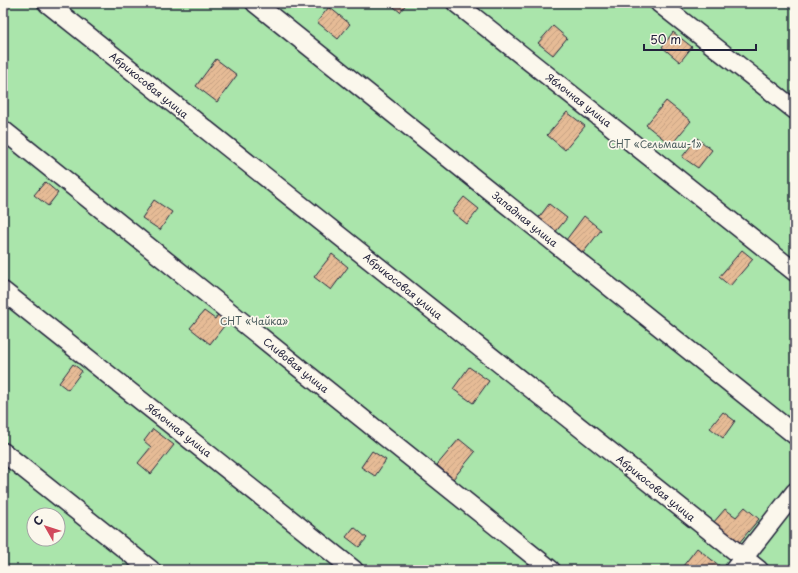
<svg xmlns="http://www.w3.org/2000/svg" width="798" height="573" viewBox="0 0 798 573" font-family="'Playpen Sans',sans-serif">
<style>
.green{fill:#aae5ab;stroke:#668473;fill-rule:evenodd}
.building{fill:url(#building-hatch);stroke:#22223b}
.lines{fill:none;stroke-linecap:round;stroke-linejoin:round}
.minor-casing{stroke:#22223b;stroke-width:21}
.minor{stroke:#fbf7ec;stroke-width:18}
.labels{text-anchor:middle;stroke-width:3.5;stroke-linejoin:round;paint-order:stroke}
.street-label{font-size:10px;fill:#22223b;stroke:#fbf7ec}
.park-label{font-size:10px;fill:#4b5c5d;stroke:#fbf7ec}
</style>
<defs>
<pattern id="building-hatch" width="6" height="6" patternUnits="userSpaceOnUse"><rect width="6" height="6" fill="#e6bb96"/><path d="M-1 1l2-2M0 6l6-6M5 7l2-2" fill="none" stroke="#c5a082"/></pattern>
</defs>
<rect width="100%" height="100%" fill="#fbf7ec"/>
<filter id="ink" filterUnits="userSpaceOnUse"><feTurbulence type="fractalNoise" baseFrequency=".025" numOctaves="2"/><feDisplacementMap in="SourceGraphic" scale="8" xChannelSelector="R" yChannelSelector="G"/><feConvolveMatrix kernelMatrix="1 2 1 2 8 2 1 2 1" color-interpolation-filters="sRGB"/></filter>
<g filter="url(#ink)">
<path class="green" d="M3 3H795V570H3ZM34 515H58V539H34Z"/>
<path class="building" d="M389 3H407L400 12Z
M329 7 350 24 338 39 317 22Z
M553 26 567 38 553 55 538 43Z
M673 32 692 47 680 62 662 47Z
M216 59 237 75 217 102 196 86Z
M666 101 691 121 671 145 646 125Z
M567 112 585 126 565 150 547 135Z
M697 138 712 150 698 168 682 157Z
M45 182 58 193 48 206 34 195Z
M464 197 479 209 467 224 452 212Z
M154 200 172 212 160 230 142 218Z
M549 204 567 218 554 234 537 220Z
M584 216 601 230 583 253 566 240Z
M742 250 753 259 730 286 719 277Z
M332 254 348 267 331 290 314 277Z
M204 311 215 319 219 313 228 321 210 344 190 328Z
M73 364 82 371 68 390 59 383Z
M469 367 489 381 473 403 453 389Z
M723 412 735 421 723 438 710 428Z
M153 429 174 445 151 474 138 463 151 447 144 441Z
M459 439 475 452 453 479 437 465Z
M372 451 386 460 375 476 361 467Z
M745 507 759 519 738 544 713 523 725 509 736 517Z
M354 527 367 538 359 547 346 537Z
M697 548 721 567 718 570H687L683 566Z"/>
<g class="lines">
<defs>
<path id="minor" d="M47 3 759 570
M255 3 795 435
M456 3 795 272
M659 3 795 110
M3 130 551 570
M3 291 354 570
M3 452 151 570
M734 570 795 492"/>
</defs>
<use href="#minor" class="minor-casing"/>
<use href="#minor" class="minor"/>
</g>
</g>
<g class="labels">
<g class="street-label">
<text transform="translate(149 85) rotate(39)" y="4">Абрикосовая улица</text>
<text transform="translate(579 100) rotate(38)" y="4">Яблочная улица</text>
<text transform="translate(525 219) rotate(39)" y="4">Западная улица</text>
<text transform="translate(403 286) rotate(39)" y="4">Абрикосовая улица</text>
<text transform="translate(296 365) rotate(39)" y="4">Сливовая улица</text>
<text transform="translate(179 430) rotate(38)" y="4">Яблочная улица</text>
<text transform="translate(656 488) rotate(39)" y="4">Абрикосовая улица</text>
</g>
<g class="park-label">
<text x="655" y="148">СНТ «Сельмаш-1»</text>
<text x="254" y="325">СНТ «Чайка»</text>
</g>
</g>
<rect width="798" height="573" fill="none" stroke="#fbf7ec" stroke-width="16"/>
<rect x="8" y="8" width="782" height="557" fill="none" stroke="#22223b" stroke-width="1.5" filter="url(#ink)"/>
<g transform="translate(46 527) rotate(309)"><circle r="19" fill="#fbf7ec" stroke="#a4a2a5"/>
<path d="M0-3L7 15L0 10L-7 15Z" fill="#d1495b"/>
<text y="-6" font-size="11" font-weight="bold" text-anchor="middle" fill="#22223b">С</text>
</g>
<path d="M644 44v6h112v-6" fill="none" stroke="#22223b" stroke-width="2"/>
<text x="650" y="44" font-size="12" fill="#22223b" stroke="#fbf7ec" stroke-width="3" paint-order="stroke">50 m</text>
</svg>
